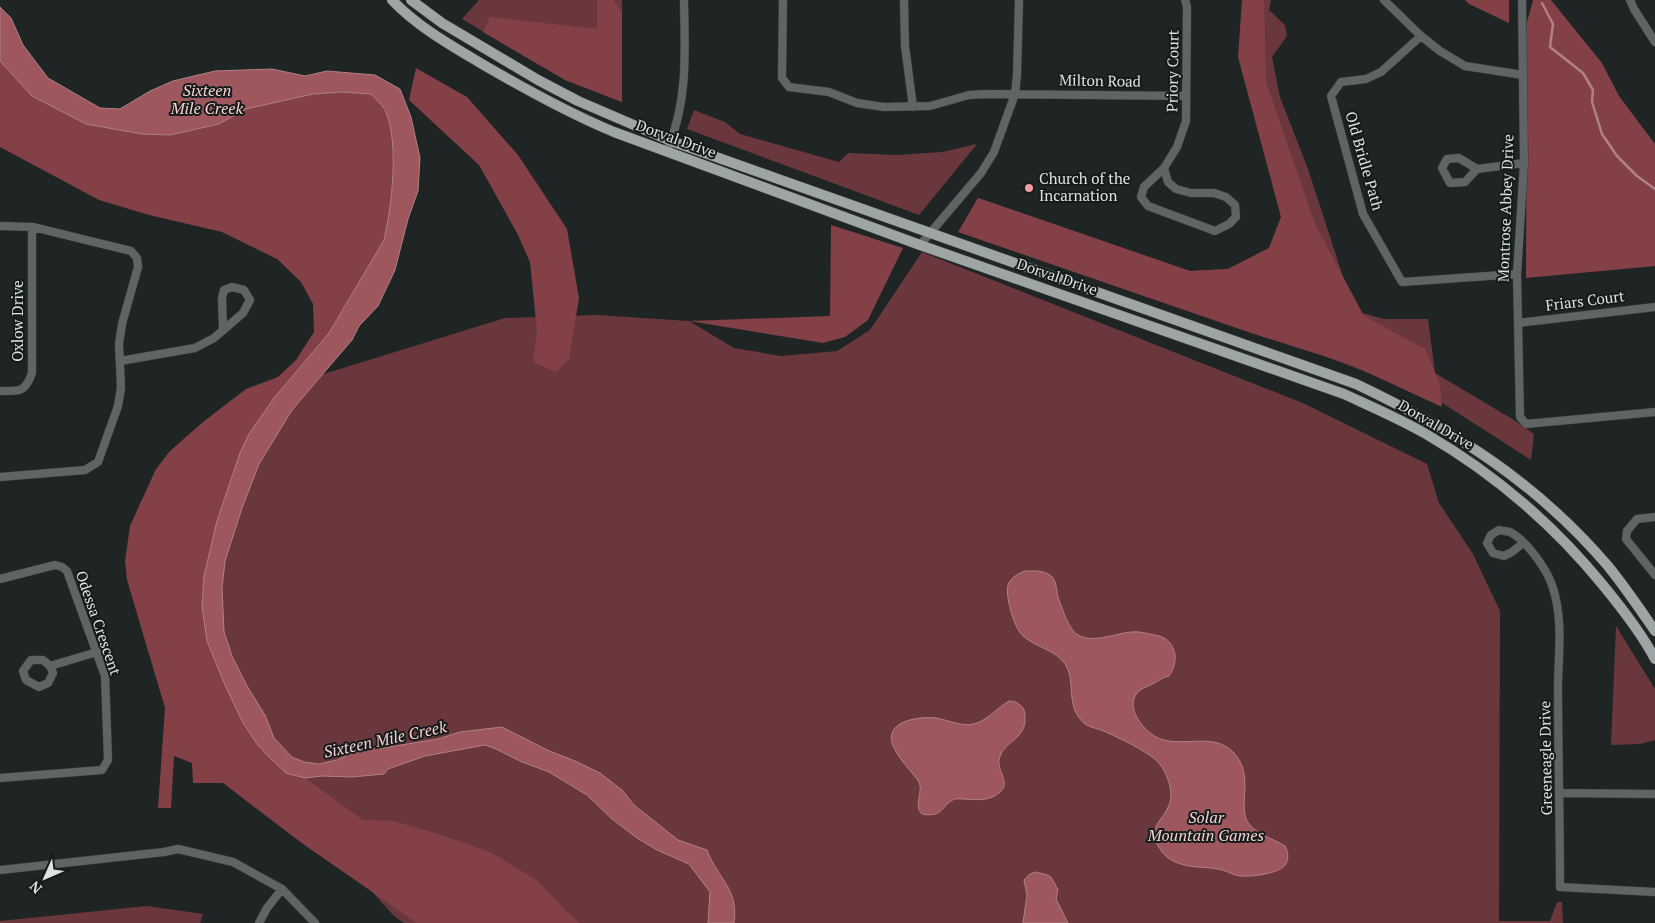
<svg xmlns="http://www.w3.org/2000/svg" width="1655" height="923" viewBox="0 0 1655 923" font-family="'PT Serif',serif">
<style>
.green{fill:#6a383c}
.forest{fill:#834046}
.water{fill:#9d575d;stroke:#b08185}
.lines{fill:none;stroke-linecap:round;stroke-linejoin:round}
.stream{stroke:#b08185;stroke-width:2.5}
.minor-casing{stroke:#39403f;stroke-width:9}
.major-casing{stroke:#39403f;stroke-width:11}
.minor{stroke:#616464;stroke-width:8}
.major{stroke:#9ea6a5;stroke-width:10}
.poi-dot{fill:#f49aa1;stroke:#141b1b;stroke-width:2}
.labels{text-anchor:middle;stroke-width:4;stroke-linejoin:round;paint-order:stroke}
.street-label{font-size:15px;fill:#dee3e2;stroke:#141b1b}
.poi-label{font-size:15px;fill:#dee3e2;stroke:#141b1b;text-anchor:start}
.water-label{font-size:16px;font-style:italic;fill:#f9ced0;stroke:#141b1b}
</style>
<rect width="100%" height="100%" fill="#1e2524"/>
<path class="green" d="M479 0H622V102L565 80 462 19Z
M1243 0H1271L1269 10 1285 25 1287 36 1272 57 1280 97 1308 169 1345 283 1359 312 1384 319H1428L1435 373 1514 420 1534 434 1531 460 1436 399 1324 356 959 232 978 198 1190 271 1228 269 1269 248 1281 217Z
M694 110 725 122 740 134 839 162 848 153 897 155 942 152 977 144 919 215 687 129Z
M922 252 1305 404 1427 464 1439 503 1473 554 1500 611 1499 921H1550L1557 902H1562L1563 923H404L394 916 348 865 129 557 140 503 176 454 233 402 505 318 596 315 689 321 734 348 781 356 837 351 870 330Z
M1616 626 1655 689V740L1640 744 1611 745Z
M147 906 203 914 200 923H0V921Z"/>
<path class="forest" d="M597 0H613L622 12V102L565 80 483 32 490 17 597 29Z
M1242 0H1264L1266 82 1315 224 1364 316 1425 349 1440 384 1442 407 1349 364 1251 333 958 232 978 198 1190 271 1228 269 1269 248 1281 217 1238 57Z
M1465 0H1509V23L1469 4Z
M1533 0H1551L1602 63 1619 96 1655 144V266L1526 278 1527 22Z
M0 61 32 95 86 124 142 134 170 135 219 124 246 109 313 94 342 92 371 94C375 99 383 105 386 112 399 145 392 205 384 240L329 333 274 398 240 453 217 521 204 576 202 607 207 641 225 685 243 723 257 744 268 756 286 773 305 778 363 820 393 821 432 832 490 852 538 881 563 908 580 923H417L303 844 223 783H193L192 763 174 756 171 808H158L165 708 127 580 125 561 130 526 156 469 170 451 203 422 246 389 278 377 296 360 314 332 313 304 301 282 277 259 222 232 149 215 99 200 0 147Z
M416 68 467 97 518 155 567 229 579 298 569 360 556 372 533 362 537 331 530 262 517 233 479 165 409 100Z
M831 225 903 248 868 320 845 337 823 343 689 321 830 316Z"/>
<path class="water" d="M0 7 11 18 23 45 48 78 100 108 120 109 150 91 173 81 215 71 272 69 305 76 327 71 375 75 400 89 411 117 420 158 418 191 408 219 395 270 378 306 359 326 352 340 292 410 259 464 242 508 225 561 222 588 224 632 232 656 247 686 265 715 274 738 292 757 304 762 319 764 337 760 356 751 369 748H383L438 739 460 732 502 727 547 750 575 761 600 773 622 790 634 805 678 840 707 850C718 880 739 888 734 923H708L710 892 689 864 657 850 637 838 612 819 587 795 549 772 522 762 496 749 485 745 425 756 388 769 384 774 352 777 322 776 305 778 286 773 268 756 257 744 243 723 225 685 207 641 202 607 204 576 217 521 240 453 249 434 274 398 329 333 384 240C392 205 399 145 386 112 383 105 375 99 371 94L342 92 313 94 246 109 219 124 170 135 142 134 86 124 32 96 0 61Z
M1025 571C1032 571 1041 570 1048 574 1057 578 1056 589 1058 597 1062 608 1069 632 1080 636 1096 643 1116 633 1132 632 1140 631 1148 634 1155 635 1165 637 1171 641 1174 651 1177 659 1174 669 1169 676 1162 677 1158 682 1152 684 1148 687 1143 687 1139 691 1125 704 1139 724 1150 733 1174 753 1211 729 1233 752 1256 775 1236 808 1249 824 1258 835 1274 839 1285 846 1288 851 1289 858 1286 864 1280 874 1250 877 1240 876 1232 875 1226 870 1218 869 1200 866 1183 869 1167 857 1163 854 1161 850 1158 846 1147 827 1163 821 1169 805 1175 792 1166 769 1156 760 1141 748 1123 740 1106 732 1100 729 1091 728 1085 724 1064 707 1077 682 1065 664 1055 649 1034 647 1022 635 1014 627 1005 596 1008 585 1010 578 1019 573 1025 571Z
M1009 701C1015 701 1019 703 1023 708 1025 711 1025 715 1025 719 1026 739 1002 742 999 760 997 771 1011 783 1000 792 987 804 971 798 955 799 940 805 945 818 922 814 912 805 926 790 917 779 909 769 900 760 894 748 881 721 919 716 936 718 948 720 962 727 974 724 988 720 997 708 1009 701Z
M1036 872 1047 875 1051 877 1058 890 1056 899 1068 923H1023L1027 895 1024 880 1030 874Z"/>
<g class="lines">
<path class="stream" d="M1542 3 1553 24 1550 47 1583 73 1593 90 1592 102 1602 134 1617 156 1637 176 1655 189"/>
<defs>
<path id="minor" d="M783 0 782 78 789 87 829 92 857 103 884 107 930 106 969 95 987 94 1186 96
M904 0 905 46 913 107
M1384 0 1421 36 1440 51 1465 66 1523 75
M1522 0 1524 163 1517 274 1520 417 1526 424 1655 412
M1630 0 1634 9 1655 42
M1421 36 1381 72 1366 79 1341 82 1331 96 1363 214 1402 282 1517 274
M669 146C688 98 685 51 684 0
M1164 168 1168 182 1176 189 1191 193H1214L1226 197 1235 205 1236 217 1229 224 1215 231 1148 206 1141 197 1144 187 1164 168 1177 147 1186 121 1187 7 1185 0
M1477 169 1465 182 1450 183 1442 168 1447 159 1459 158 1477 169 1524 163
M0 226 33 227 131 251 137 258 138 267 122 324 119 344 121 388 118 406 98 462 85 470 0 477
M920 245 981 173 994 152 1015 94 1017 75 1019 0
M1518 323 1655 307
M120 361 195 348 214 338 243 313 250 300 244 290 232 287 224 290 222 298 223 329
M0 391C19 391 25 393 32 373V235L33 227
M1655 517 1637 519 1627 531 1626 539 1655 575
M1523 543 1512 552 1504 556 1493 553 1487 543 1491 535 1499 530C1502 531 1507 531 1510 532 1526 540 1546 568 1552 585 1563 617 1559 649 1558 682 1558 751 1560 819 1560 887L1655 892
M0 579 55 565 62 567 67 571 105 676 108 760 102 770 0 778
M31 660H43L50 666 53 673 48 683 39 687 26 680 23 671Z
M50 666 97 652
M1560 793 1655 794
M0 870 164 852 178 849 233 862 282 889 315 923
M259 923 267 908 282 889"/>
<path id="major" d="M392 0C418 27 450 45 482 64 525 89 568 113 614 132L920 245 1344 394C1372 407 1400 419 1426 434 1493 473 1553 524 1602 584 1621 607 1641 632 1655 659
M411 0 442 23 538 80 578 101 671 141 1356 384C1455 431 1536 482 1608 566 1625 587 1640 609 1655 631"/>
</defs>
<use href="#minor" class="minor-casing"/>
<use href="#major" class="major-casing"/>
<use href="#minor" class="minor"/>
<use href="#major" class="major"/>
</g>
<circle class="poi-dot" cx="1029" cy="188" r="5"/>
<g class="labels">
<g class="street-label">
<text transform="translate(1173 71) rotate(-89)" y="5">Priory Court</text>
<text transform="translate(1100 81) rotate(1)" y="5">Milton Road</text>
<text transform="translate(676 139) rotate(20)" y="5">Dorval Drive</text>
<text transform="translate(1364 161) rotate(74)" y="5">Old Bridle Path</text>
<text transform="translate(1506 208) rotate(-88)" y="5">Montrose Abbey Drive</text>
<text transform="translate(1057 277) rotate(19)" y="5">Dorval Drive</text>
<text transform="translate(1585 301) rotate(-7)" y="5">Friars Court</text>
<text transform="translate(18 321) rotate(-90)" y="5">Oxlow Drive</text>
<text transform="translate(1436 425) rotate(30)" y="5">Dorval Drive</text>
<text transform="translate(98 623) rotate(71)" y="5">Odessa Crescent</text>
<text transform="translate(1546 758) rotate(-91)" y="5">Greeneagle Drive</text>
</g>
<g class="poi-label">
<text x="1039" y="184">Church of the<tspan x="1039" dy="17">Incarnation</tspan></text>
</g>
<g class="water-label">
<text x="207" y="96">Sixteen<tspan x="207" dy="18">Mile Creek</tspan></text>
<text transform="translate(385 739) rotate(-12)" y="6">Sixteen Mile Creek</text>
<text x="1206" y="823">Solar<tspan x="1206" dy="18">Mountain Games</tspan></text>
</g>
</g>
<g transform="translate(45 878) rotate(225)" stroke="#141b1b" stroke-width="4" paint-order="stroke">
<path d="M0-4L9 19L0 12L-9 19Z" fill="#dee3e2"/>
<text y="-8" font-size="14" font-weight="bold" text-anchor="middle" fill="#dee3e2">N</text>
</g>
</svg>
